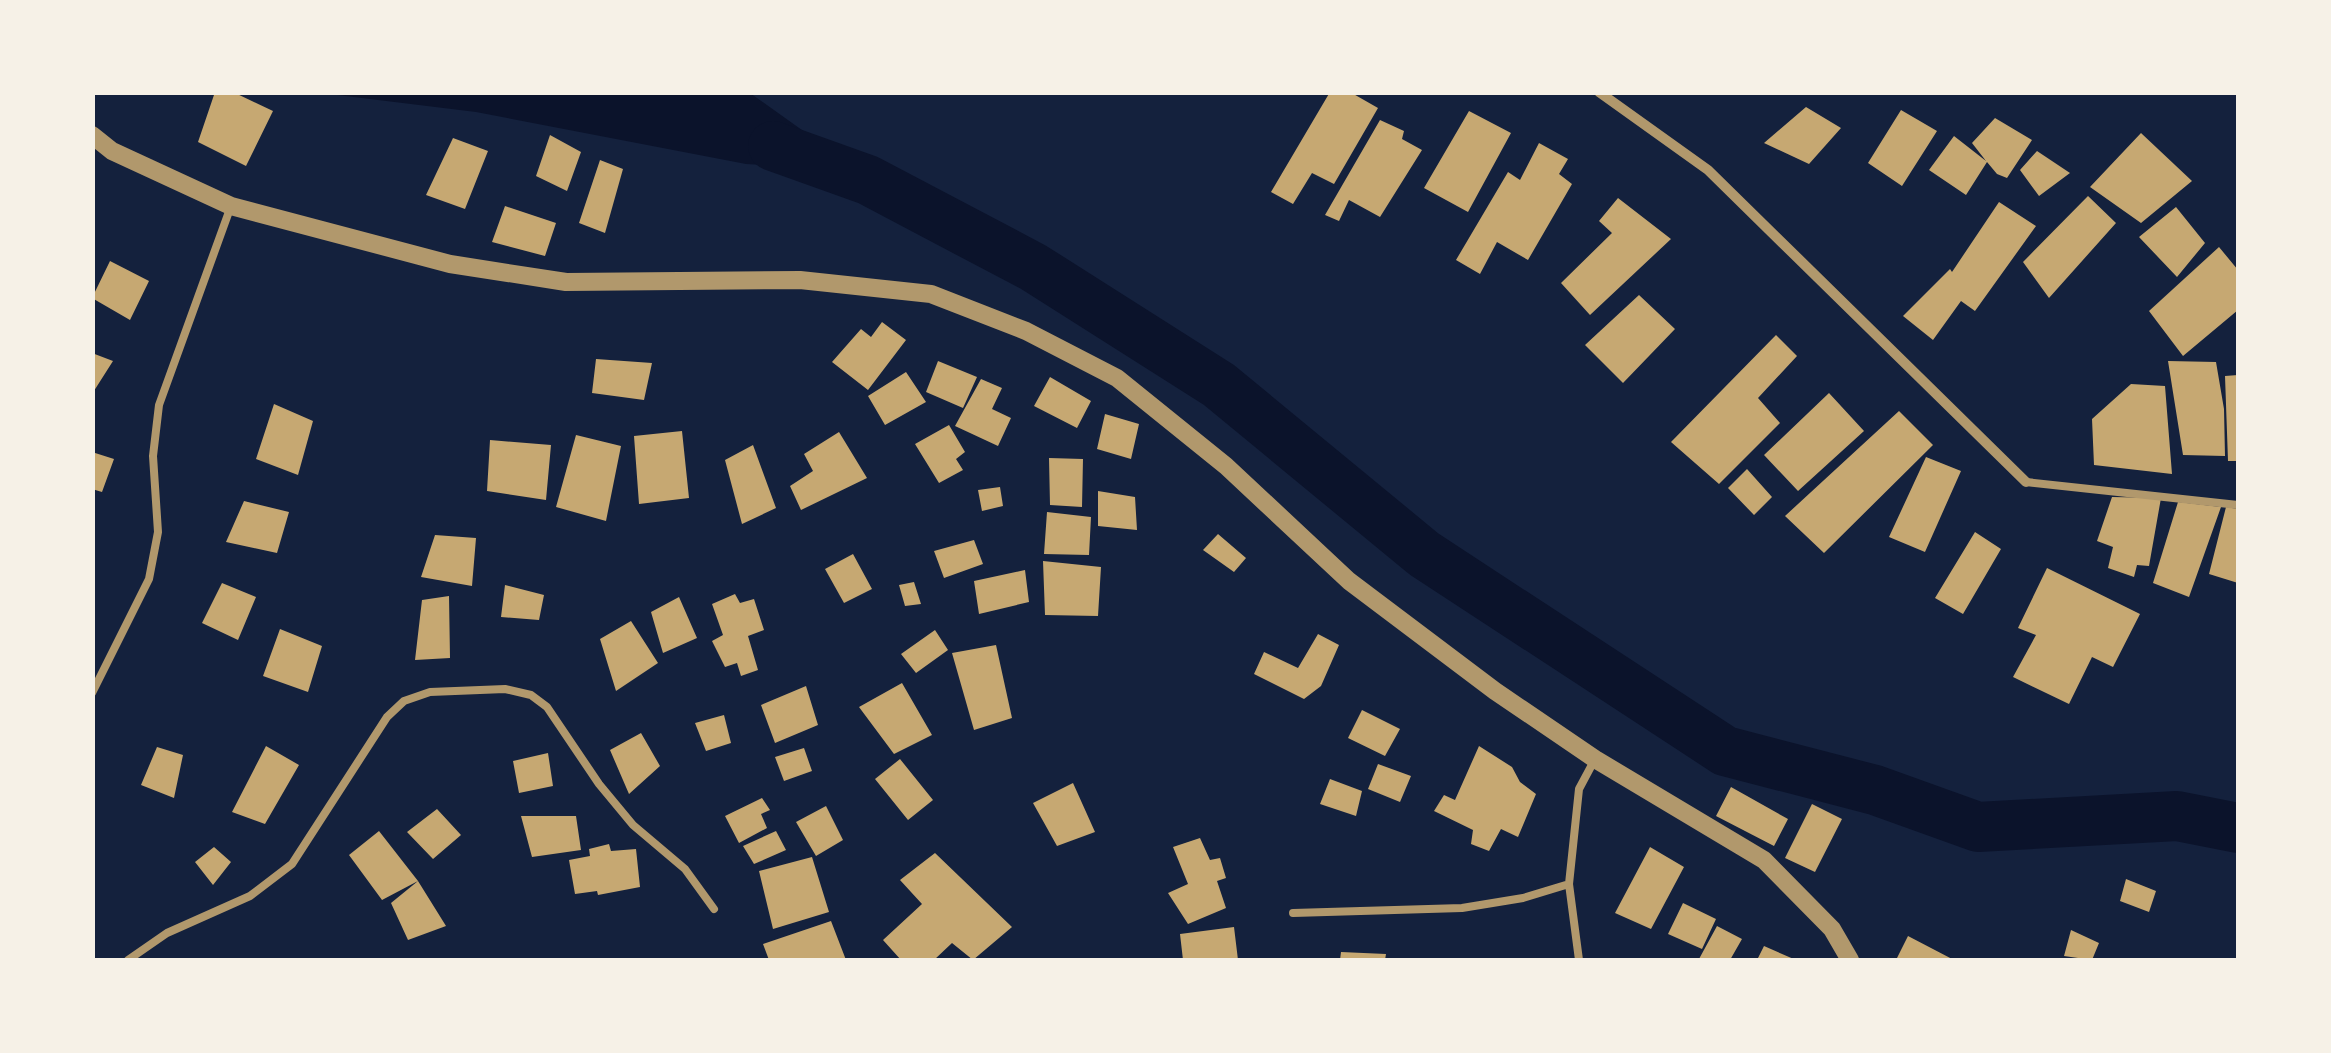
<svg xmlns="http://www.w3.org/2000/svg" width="2331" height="1053" viewBox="0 0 2331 1053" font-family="'Space Grotesk',sans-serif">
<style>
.water{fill:#0b132b}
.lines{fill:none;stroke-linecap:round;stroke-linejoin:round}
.river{stroke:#0b132b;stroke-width:50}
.building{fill:#c6a872}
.service{stroke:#b1986c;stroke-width:8}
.minor{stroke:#b1986c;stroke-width:10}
.tertiary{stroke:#b1986c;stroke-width:18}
</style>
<rect width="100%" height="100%" fill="#14213d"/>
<path class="water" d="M321 93H750L858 170 746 164 476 112Z"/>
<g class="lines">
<path class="river" d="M773 146 868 180 1033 267 1219 385 1424 554 1725 751 1875 790 1978 827 2177 816 2238 828"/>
</g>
<path class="building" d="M215 92H233L273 111 246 166 198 142Z
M1330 92H1350L1378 108 1334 184 1312 173 1293 204 1271 192Z
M1806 107 1841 128 1809 164 1764 143Z
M1901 110 1937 131 1902 186 1868 163Z
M1469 111 1511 133 1468 212 1424 188Z
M1995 118 2032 140 2007 178 1997 174 1987 162 1966 195 1929 170 1954 136 1986 161 1972 143Z
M1380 120 1404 131 1402 139 1422 150 1380 217 1349 200 1339 221 1325 215Z
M2141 133 2192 181 2141 223 2090 187Z
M550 135 581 152 567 191 536 176Z
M453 138 488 151 465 209 426 195Z
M1539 143 1568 159 1559 174 1572 184 1528 260 1497 242 1480 274 1456 260 1508 172 1520 180Z
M2037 151 2070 173 2039 196 2020 170Z
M600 160 623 169 605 233 579 223Z
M2088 196 2116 223 2049 298 2023 262Z
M1618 198 1671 239 1590 315 1561 283 1612 233 1599 221Z
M1999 202 2036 226 1975 311 1961 301 1933 340 1903 316 1950 269 1952 272Z
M505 206 556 223 545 256 492 242Z
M2176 207 2205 243 2177 277 2139 237Z
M2219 247 2238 270V310L2183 356 2149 311Z
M110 261 149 281 130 320 92 298Z
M1639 295 1675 329 1623 383 1585 345Z
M882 322 906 340 868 390 832 362 861 329 871 337Z
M1776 335 1797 356 1758 398 1780 423 1719 484 1671 442Z
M92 353 113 361 92 394Z
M596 359 652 363 644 400 592 393Z
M938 361 977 377 963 408 926 392Z
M2168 361 2216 362 2224 409 2225 456 2183 455Z
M906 372 926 402 885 425 868 396Z
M2238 375V461H2228L2225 376Z
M1050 377 1091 401 1077 428 1034 406Z
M981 379 1002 388 992 409 1011 418 998 446 955 426Z
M2131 384 2165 386 2172 474 2094 465 2092 419Z
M1829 393 1864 431 1798 491 1764 455Z
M274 404 313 421 298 475 256 459Z
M1899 411 1933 445 1824 553 1785 516Z
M1105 414 1139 424 1131 459 1097 449Z
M949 425 965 452 956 459 963 470 939 483 915 444Z
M682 431 689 498 639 504 634 436Z
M839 432 867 478 801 510 790 486 813 471 804 454Z
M576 435 621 446 606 521 556 507Z
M490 440 551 445 546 500 487 491Z
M753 445 776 508 742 524 725 460Z
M92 452 114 459 102 492 92 489Z
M1926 457 1961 471 1925 552 1889 537Z
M1049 458 1083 459 1082 507 1050 505Z
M1747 469 1772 497 1754 515 1728 488Z
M1000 487 1003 506 982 511 978 490Z
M1098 491 1135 497 1137 530 1098 526Z
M2112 497 2161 498 2149 566 2137 565 2134 577 2108 568 2113 547 2097 541Z
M244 501 289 512 277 553 226 542Z
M2178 502 2221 507 2189 597 2153 583Z
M2226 507 2238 509V583L2209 574Z
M1047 512 1091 517 1089 555 1044 554Z
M1975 532 2001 549 1963 614 1935 598Z
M1218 534 1246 558 1234 572 1203 550Z
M435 535 476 538 472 586 421 577Z
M974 540 983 564 944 578 934 551Z
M853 554 872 589 844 603 825 569Z
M1043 561 1101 567 1098 616 1045 615Z
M2047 568 2140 614 2113 667 2092 657 2069 704 2013 677 2036 635 2018 628Z
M1025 570 1029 602 979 614 974 581Z
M914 582 921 604 905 606 899 585Z
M222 583 256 597 238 640 202 623Z
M505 585 544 595 539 620 501 617Z
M735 594 740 603 754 599 764 630 748 636 758 670 741 676 737 663 725 667 712 641 723 635 712 604Z
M449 596 450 658 415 660 422 600Z
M679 597 697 638 663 653 651 612Z
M631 621 658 663 616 691 600 639Z
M280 629 322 646 308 692 263 676Z
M935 630 948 650 916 673 901 654Z
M1318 634 1339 645 1321 686 1304 699 1254 674 1264 652 1298 668Z
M996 645 1012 718 974 730 952 653Z
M902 683 932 735 894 754 859 707Z
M806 686 818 725 775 743 761 705Z
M1362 710 1400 729 1385 756 1348 738Z
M724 715 731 743 706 751 695 723Z
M641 733 660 766 629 794 610 750Z
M266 746 299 765 265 824 232 812Z
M1479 746 1512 767 1520 782 1536 794 1518 837 1501 829 1489 851 1471 844 1473 830 1434 811 1444 795 1455 800Z
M157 747 183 755 174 798 141 785Z
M804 748 812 771 784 781 775 757Z
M548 753 553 786 519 793 513 761Z
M900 759 933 800 908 820 875 779Z
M1378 764 1411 776 1400 802 1368 789Z
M1330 779 1362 791 1356 816 1320 804Z
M1073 783 1095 832 1057 846 1033 803Z
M1731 787 1788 819 1774 846 1716 816Z
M762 798 770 810 761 814 767 828 739 843 725 816Z
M1812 804 1842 819 1815 872 1785 858Z
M826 806 843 840 816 856 796 822Z
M437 809 461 835 433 859 407 832Z
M521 816H576L581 850 532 857Z
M379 831 418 881 382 900 349 855Z
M776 831 786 850 754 864 743 846Z
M1200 838 1210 860 1220 858 1226 878 1217 881 1226 908 1188 924 1168 893 1188 884 1173 847Z
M609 844 611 851 636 849 640 887 598 895 597 891 575 894 569 860 590 856 589 849Z
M214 847 231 862 213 885 195 862Z
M1650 847 1684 867 1651 929 1615 913Z
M935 853 1012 927 973 960 952 943 934 960H901L883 940 922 904 900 880Z
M812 857 829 912 773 929 759 871Z
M2126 879 2156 891 2149 912 2120 901Z
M418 881 446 926 408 940 391 903Z
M1683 903 1716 919 1702 949 1668 934Z
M831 921 846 960H769L763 944Z
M1717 926 1742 939 1730 960 1699 959Z
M1234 927 1238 960H1183L1180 934Z
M2071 930 2099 943 2092 960 2064 956Z
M1908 936 1954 960H1896Z
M1764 946 1796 960H1757Z
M1341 952 1386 954 1385 960H1340Z"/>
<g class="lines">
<path class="service" d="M2026 482 2238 505
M92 693 149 579 158 532 153 456 159 405 231 206
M1569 884 1579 960
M1293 913 1462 908 1523 898 1569 884 1579 789 1595 759
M128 960 167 933 250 896 292 864 387 717 404 701 430 692 505 689 531 695 547 707 599 784 633 825 685 869 714 909"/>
<path class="minor" d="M1599 92 1708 170 2026 482"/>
<path class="tertiary" d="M92 135 112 151 231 206 450 264 566 282 800 280 931 294 1026 331 1117 378 1226 466 1349 581 1495 691 1595 759 1764 860 1832 929 1850 960"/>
</g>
<rect width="2331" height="1053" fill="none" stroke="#f6f1e7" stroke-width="190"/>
</svg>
